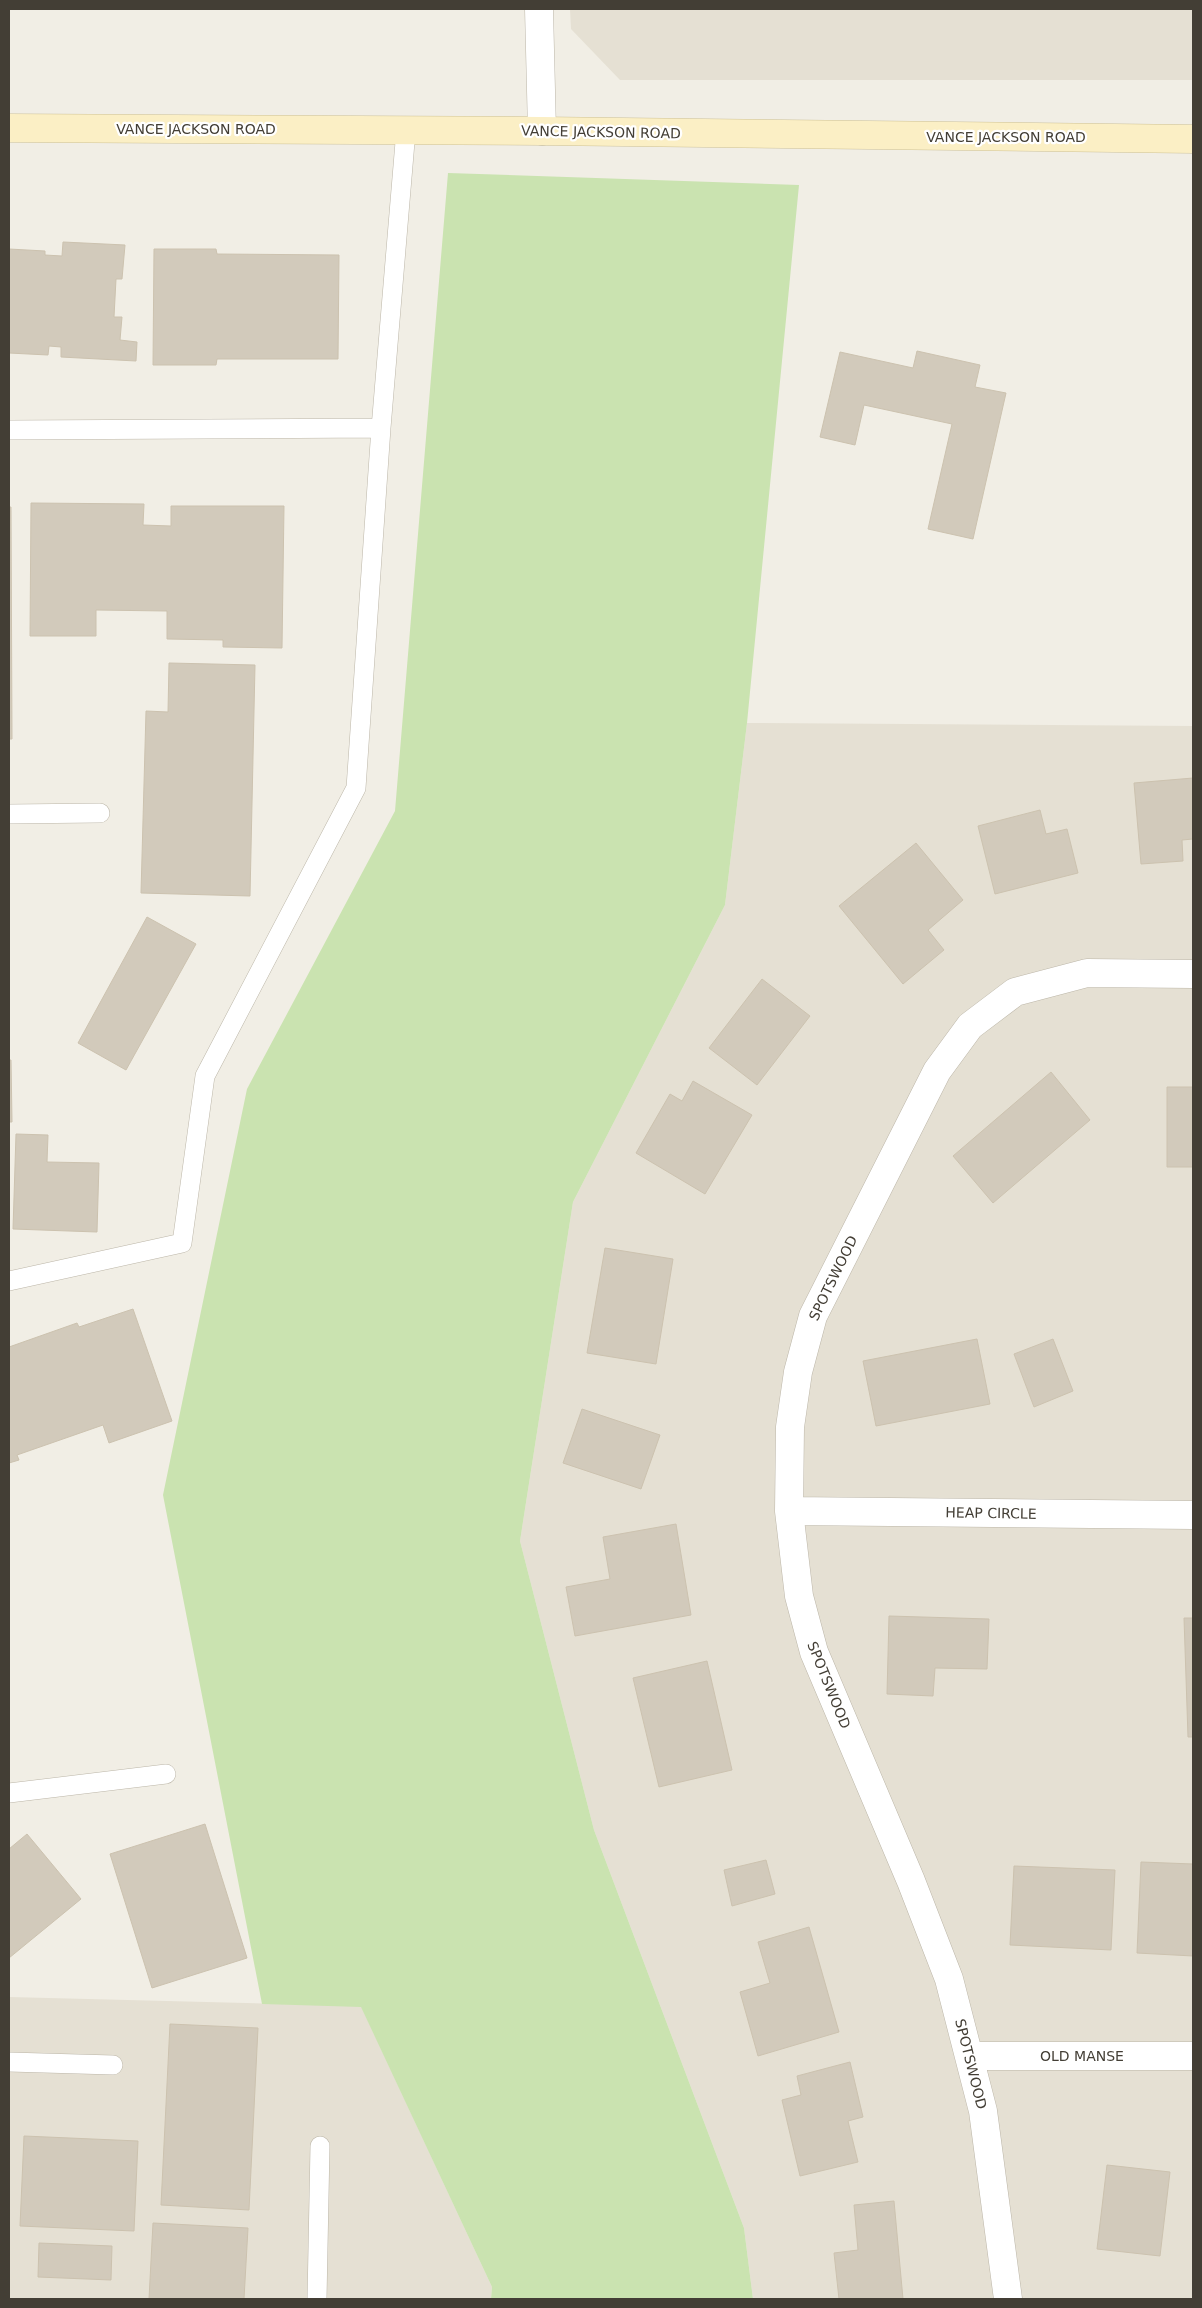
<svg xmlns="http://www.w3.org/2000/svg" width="1202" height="2308" viewBox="0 0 1202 2308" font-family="'DejaVu Sans',sans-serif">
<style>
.residential{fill:#e5e0d3}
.green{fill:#cae3b0}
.building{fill:#d2cabb;stroke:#ccc2af}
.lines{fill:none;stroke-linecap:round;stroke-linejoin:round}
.service-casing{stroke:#bcb6a8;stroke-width:20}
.minor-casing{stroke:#bcb6a8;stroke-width:29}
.secondary-casing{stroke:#cec297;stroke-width:29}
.service{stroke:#fff;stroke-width:19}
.minor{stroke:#fff;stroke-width:28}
.secondary{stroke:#fbefc5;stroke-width:28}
.labels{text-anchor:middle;stroke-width:4.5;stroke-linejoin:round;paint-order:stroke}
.street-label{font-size:14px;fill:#433e35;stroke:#fff}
</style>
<rect width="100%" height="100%" fill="#f1eee5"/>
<path class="residential" d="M570 9H1193V80H620L571 29Z
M747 723 1193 726V2299H753L744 2228 594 1830 520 1541 573 1202 725 905Z
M9 1997 361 2006 492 2287 491 2299H9Z"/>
<path class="green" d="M448 173 799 185 747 723 725 905 573 1202 520 1541 594 1830 744 2228 753 2299H491L492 2287 361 2007 262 2004 163 1495 247 1089 395 811Z"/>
<path class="building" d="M63 242 125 245 122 279H116L114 317H122L120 340 137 342 136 361 61 357V347L49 346 48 355 9 353V249L45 251V255L62 256Z
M154 249H216L217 254 339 255 338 359H217L216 365H153Z
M917 351 980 365 975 387 1006 393 973 539 928 529 952 424 864 405 855 445 820 437 840 352 913 368Z
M31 503 144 504 143 525 171 526V506H284L282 648 223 647V640L167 639V611L96 610V636H30Z
M9 507H11L12 739H9Z
M169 663 255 665 250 896 141 893 146 711 168 712Z
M1193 778V839L1182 840 1183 861 1141 864 1134 783Z
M1040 810 1046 834 1067 829 1078 873 995 894 978 826Z
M916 843 963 900 928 930 944 950 903 984 839 906Z
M147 917 196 944 126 1070 78 1043Z
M762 979 810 1016 757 1085 709 1048Z
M9 1060H11L12 1122H9Z
M1051 1072 1090 1120 993 1203 953 1156Z
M693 1081 752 1115 705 1194 636 1153 670 1094 682 1101Z
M1167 1087H1193V1167H1167Z
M16 1134 48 1135 47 1162 99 1163 97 1232 13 1229Z
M605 1248 673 1259 656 1364 587 1353Z
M133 1309 172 1421 109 1443 103 1425 17 1455 19 1460 9 1463V1347L77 1323 79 1327Z
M977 1339 990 1404 876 1426 863 1361Z
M1053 1339 1073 1391 1034 1407 1014 1354Z
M582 1409 660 1435 641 1489 563 1463Z
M676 1524 691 1615 575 1636 566 1587 610 1579 603 1537Z
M889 1616 989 1619 987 1669 935 1668 933 1696 887 1694Z
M1184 1618H1193V1737H1188Z
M707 1661 732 1770 659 1787 633 1678Z
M205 1824 247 1958 152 1988 110 1854Z
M27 1834 81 1899 9 1958V1849Z
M766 1860 775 1894 732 1906 724 1870Z
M1141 1862 1193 1864V1956L1137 1953Z
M1014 1866 1115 1870 1111 1950 1010 1945Z
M809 1927 839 2032 758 2056 740 1992 770 1983 758 1942Z
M170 2024 258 2028 249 2210 161 2205Z
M850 2062 863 2117 848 2121 858 2162 800 2176 782 2100 801 2095 797 2076Z
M24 2136 138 2141 134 2231 20 2226Z
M1107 2165 1170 2172 1160 2256 1097 2249Z
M894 2201 903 2299H839L834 2253 858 2250 854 2205Z
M153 2223 248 2228 244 2299H149Z
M39 2243 112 2246 111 2280 38 2277Z"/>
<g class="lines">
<defs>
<path id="service" d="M9 430 381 428 406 130
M9 814 100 813
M9 1281 182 1243 205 1076 356 788 381 428
M9 1793 166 1774
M9 2062 113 2065
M317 2299 320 2146"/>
<path id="minor" d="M539 9 542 131
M789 1511 1193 1515
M970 2056H1193
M1008 2299 983 2111 949 1979 911 1881 814 1652 799 1596 789 1511 790 1427 798 1372 813 1316 937 1071 970 1026 1015 992 1087 973 1193 974"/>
<path id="secondary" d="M9 128 542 131 1193 139"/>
</defs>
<use href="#service" class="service-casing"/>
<use href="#minor" class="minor-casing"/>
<use href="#secondary" class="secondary-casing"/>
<use href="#service" class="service"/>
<use href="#minor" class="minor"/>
<use href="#secondary" class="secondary"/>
</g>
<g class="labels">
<g class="street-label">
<text x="196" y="134">VANCE JACKSON ROAD</text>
<text transform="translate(601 132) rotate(1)" y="5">VANCE JACKSON ROAD</text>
<text x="1006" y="142">VANCE JACKSON ROAD</text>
<text transform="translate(833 1278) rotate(-64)" y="5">SPOTSWOOD</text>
<text transform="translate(991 1513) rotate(1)" y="5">HEAP CIRCLE</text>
<text transform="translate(829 1685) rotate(68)" y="5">SPOTSWOOD</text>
<text x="1082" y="2061">OLD MANSE</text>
<text transform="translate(971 2064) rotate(76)" y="5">SPOTSWOOD</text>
</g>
</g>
<rect width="1202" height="2308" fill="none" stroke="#433e35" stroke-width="20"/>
</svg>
